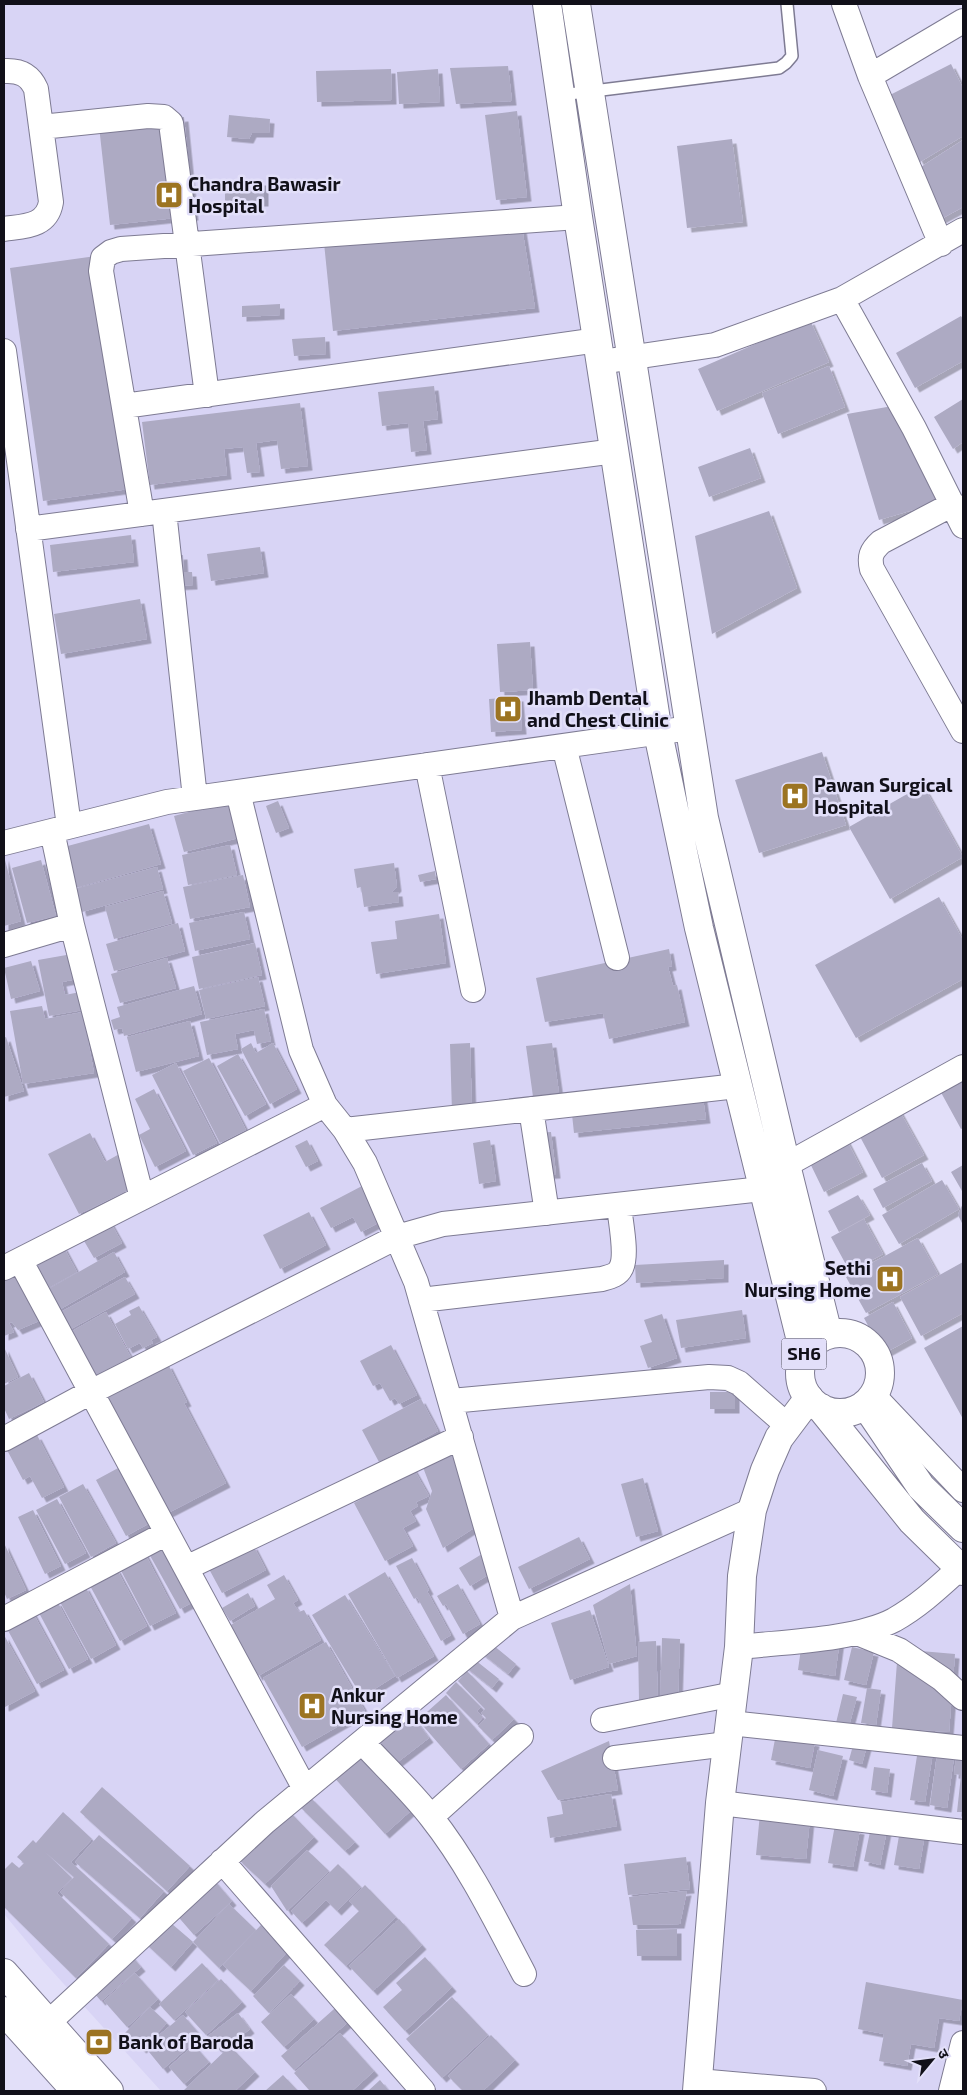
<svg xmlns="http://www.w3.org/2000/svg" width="967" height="2095" viewBox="0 0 967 2095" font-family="'Exo 2','Noto Sans Devanagari',sans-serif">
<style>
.built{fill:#d8d4f5}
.building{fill:#adaac3;filter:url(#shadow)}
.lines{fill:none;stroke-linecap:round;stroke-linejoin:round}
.service-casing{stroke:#7e7b93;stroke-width:14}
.minor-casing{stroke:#7e7b93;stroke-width:26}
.tertiary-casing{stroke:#7e7b93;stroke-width:30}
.secondary-casing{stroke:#7e7b93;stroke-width:30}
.primary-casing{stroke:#7e7b93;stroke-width:30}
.service{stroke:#fff;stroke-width:11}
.minor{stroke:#fff;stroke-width:24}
.tertiary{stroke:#fff;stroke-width:28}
.secondary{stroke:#fff;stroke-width:28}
.primary{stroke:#fff;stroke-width:28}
.labels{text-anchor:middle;stroke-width:5;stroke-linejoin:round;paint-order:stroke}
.shield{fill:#e2dff9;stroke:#504e5c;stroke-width:1}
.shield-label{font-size:18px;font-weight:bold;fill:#111019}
.poi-label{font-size:19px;font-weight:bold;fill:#111019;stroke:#e2dff9;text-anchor:start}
</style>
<defs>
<filter id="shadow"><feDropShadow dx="4.5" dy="4.5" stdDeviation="0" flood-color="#0004"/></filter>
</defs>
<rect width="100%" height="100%" fill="#e2dff9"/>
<path class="built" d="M4 4H542L767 1242 797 1378 868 1482 963 1577V2091H161L43 1961 4 1914Z"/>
<path class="building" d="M951 64 963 88V136L920 162 886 97Z
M508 66 512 101 456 104 450 68Z
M391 69 392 100 317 102 316 71Z
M438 69 440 102 399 104 397 72Z
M517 111 527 197 496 200 485 115Z
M229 115 270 119 269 133H252L249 139 227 137Z
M184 117 194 216 110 225 99 126Z
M732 139 743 222 687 228 677 146Z
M963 140V207L941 219 913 172Z
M225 181H264V202H225Z
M521 221 535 308 333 331 324 243Z
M96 256 129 489 43 501 10 268Z
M280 304V315L242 317V306Z
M961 316 963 319V361L915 388 896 353Z
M810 320 829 362 717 411 698 369Z
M325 337 326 354 294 356 292 339Z
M829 366 845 407 778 434 762 393Z
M434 386 438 419 423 421 427 450 411 452 408 423 382 426 378 392Z
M963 399V442L953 449 934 417Z
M300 403 308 466 281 469 277 440 256 443 260 472 247 473 243 447 224 449 227 475 150 485 142 422Z
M904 404 940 502 879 520 847 414Z
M750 448 761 478 709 497 698 467Z
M769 511 797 588 712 634 695 536Z
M131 535 134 562 53 572 50 545Z
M260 547 264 573 211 581 207 554Z
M183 555 184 572H192L193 585 172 586 170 556Z
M140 599 147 639 61 654 54 614Z
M530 642 533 690 500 692 497 644Z
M519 697 522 730 491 732 489 699Z
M822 752 846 825 759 853 735 780Z
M923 785 963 857 890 899 849 827Z
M236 799 246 836 184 852 174 816Z
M278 801 289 828 276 833 266 806Z
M149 824 161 864 75 888 64 847Z
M230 845 237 875 188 885 182 855Z
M4 856 21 921 4 926Z
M41 860 56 916 27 923 12 868Z
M394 863 397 887 392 892H398L399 902 364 907 361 887 357 888 354 869Z
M157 867 163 889 82 912 75 889Z
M435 871 436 879 420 882 418 875Z
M243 875 250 907 190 919 183 887Z
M163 891 172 923 114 939 105 907Z
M939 897 963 940V979L856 1038 815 965Z
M244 912 250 939 195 951 189 923Z
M439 914 446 963 376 974 371 942 397 939 395 921Z
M178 923 185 951 114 971 106 944Z
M255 943 262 975 199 989 192 957Z
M669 949 672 966 668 967 673 986 677 985 685 1022 609 1039 603 1013 545 1022 536 978Z
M72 954 77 979 62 982 65 995 80 992 83 1010 49 1016 38 960Z
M167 958 176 988 120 1003 111 974Z
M31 961 40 991 11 999 4 968Z
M258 977 265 1006 206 1019 199 990Z
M194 986 202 1014 124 1036 122 1028 114 1030 111 1020 120 1017 117 1007Z
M42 1006 45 1019 83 1012 94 1073 23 1084 10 1011Z
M264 1009 271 1041 257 1044 254 1030 235 1034 238 1049 207 1055 200 1022Z
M190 1021 199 1056 136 1072 127 1037Z
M6 1037 24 1091 4 1097V1038Z
M251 1043 256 1053 273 1043 297 1089 270 1104 241 1049Z
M470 1043 472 1112 452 1113 450 1044Z
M552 1043 560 1100 534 1104 526 1046Z
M238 1054 266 1104 245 1116 217 1066Z
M209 1058 246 1130 220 1143 183 1071Z
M176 1063 217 1143 193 1155 152 1075Z
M963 1073V1128L961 1129 938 1087Z
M154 1089 186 1151 155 1167 139 1135 150 1129 135 1099Z
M702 1091 706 1119 574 1133 571 1105Z
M898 1108 924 1155 882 1178 857 1131Z
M551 1132 556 1174 542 1175 536 1133Z
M90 1133 105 1162 123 1152 133 1188 79 1214 48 1154Z
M845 1137 863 1172 824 1192 807 1157Z
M307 1140 318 1161 306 1167 295 1146Z
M490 1140 496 1181 479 1184 473 1143Z
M922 1163 932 1181 883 1208 873 1189Z
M963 1165V1190L962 1191 951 1172Z
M942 1180 959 1209 899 1244 882 1215Z
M362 1186 380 1222 361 1232 353 1217 331 1228 320 1208Z
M858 1195 870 1215 839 1232 828 1211Z
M963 1203V1225L958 1215Z
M309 1212 326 1245 280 1269 263 1235Z
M108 1218 122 1243 94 1258 80 1234Z
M864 1219 883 1254 850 1272 831 1237Z
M918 1238 938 1274 866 1313 846 1277Z
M63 1246 77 1272 41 1292 27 1265Z
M114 1252 125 1272 57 1311 45 1291Z
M724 1260V1278L636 1283 635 1265Z
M963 1262V1313L921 1336 900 1297Z
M16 1269 39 1321 18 1330 12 1322 9 1323 14 1332 4 1336V1274Z
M125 1277 135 1294 69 1330 59 1313Z
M893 1302 912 1338 883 1354 864 1318Z
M139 1306 157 1337 151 1340 153 1343 143 1348 140 1343 128 1349 115 1324 131 1315 129 1311Z
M742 1310 746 1338 681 1348 676 1320Z
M106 1312 133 1361 94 1382 67 1334Z
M662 1314 677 1358 648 1368 640 1346 652 1342 644 1320Z
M963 1326V1419L924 1348Z
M391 1345 417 1395 399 1404 395 1398 390 1401 380 1383 373 1386 360 1361Z
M4 1347 18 1377 4 1384Z
M168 1364 187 1402 184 1403 226 1483 166 1514 105 1396Z
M29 1373 44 1402 9 1419 4 1408V1386Z
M710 1392H735V1409H710Z
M421 1399 438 1431 379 1462 362 1430Z
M37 1435 64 1487 42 1498 30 1476 23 1480 7 1450Z
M450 1446 474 1528 443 1548 426 1509 432 1491 421 1462Z
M412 1466 429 1496 416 1502 418 1506 410 1511 416 1521 403 1528 413 1546 385 1561 354 1503 400 1478Z
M120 1467 150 1523 126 1536 96 1480Z
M643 1478 658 1531 636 1537 621 1484Z
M83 1484 116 1543 91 1557 59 1497Z
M57 1499 86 1553 65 1564 36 1510Z
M33 1510 61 1566 45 1574 18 1517Z
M579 1537 590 1559 529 1589 518 1567Z
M4 1543 26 1590 7 1599 4 1592Z
M165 1543 197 1600 180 1609 148 1552Z
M253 1545 266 1570 222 1593 209 1569Z
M143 1550 176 1613 150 1626 117 1563Z
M482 1554 493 1572 470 1586 459 1568Z
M412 1558 429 1590 427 1591 451 1635 441 1641 417 1597 414 1599 396 1566Z
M116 1568 147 1626 120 1641 88 1582Z
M385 1572 434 1656 397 1678 348 1594Z
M284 1575 298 1600 293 1603 299 1612 304 1610 321 1640 258 1676 229 1626 275 1599 267 1585Z
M458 1584 480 1624 463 1634 446 1604 443 1606 437 1596Z
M630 1584 637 1656 609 1664 593 1605Z
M85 1586 116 1645 91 1659 59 1600Z
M248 1593 255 1606 230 1621 222 1608Z
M345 1595 395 1676 362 1697 312 1615Z
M57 1601 88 1659 69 1669 38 1611Z
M590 1610 609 1667 570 1680 551 1623Z
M32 1611 64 1670 37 1684 5 1625Z
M803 1634 840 1639 835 1676 798 1670Z
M4 1635 35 1691 5 1707 4 1706Z
M662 1638 680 1639 678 1700 660 1699Z
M488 1641 516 1664 508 1674 479 1651Z
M656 1641 658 1701H639L638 1642Z
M326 1642 365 1711 302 1747 263 1678Z
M852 1647 874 1652 866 1685 844 1680Z
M898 1649 955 1654 949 1732 892 1728Z
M470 1656 499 1679 492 1688 463 1665Z
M467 1671 514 1719 492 1740 478 1726 486 1718 481 1713 485 1709 458 1681Z
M456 1682 481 1707 477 1711 483 1717 477 1724 446 1693Z
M867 1688 881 1690 876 1725 861 1723Z
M843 1694 857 1697 849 1726 836 1723Z
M446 1695 489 1744 461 1769 418 1720Z
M408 1710 429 1738 394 1765 373 1738Z
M857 1731 870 1735 862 1764 849 1760Z
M776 1734 815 1742 810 1768 771 1760Z
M920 1737 935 1740 925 1802 910 1800Z
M609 1741 618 1790 558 1800 541 1771Z
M938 1747 955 1750 947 1808 930 1805Z
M957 1748H963V1812H957L961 1775 954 1774Z
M360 1749 414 1808 385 1834 332 1775Z
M818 1750 843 1756 833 1796 809 1790Z
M874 1767 890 1769 887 1793 871 1790Z
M102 1787 190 1866 167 1891 80 1812Z
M611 1794 617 1826 550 1838 547 1817 563 1814 561 1802Z
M310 1797 355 1842 345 1851 300 1807Z
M761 1803 811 1808 806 1859 756 1855Z
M289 1811 314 1837 265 1884 238 1859Z
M63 1812 92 1839 71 1862 132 1918 112 1939 60 1892 74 1877 44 1851 72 1878 57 1893 109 1944 76 1978 4 1907V1870L12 1862 19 1868 24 1863 17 1857 33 1840 36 1843Z
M872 1822 888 1825 880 1865 864 1861Z
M835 1825 860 1830 853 1867 828 1863Z
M900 1830 925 1834 919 1869 894 1865Z
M99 1835 164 1891 140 1918 75 1862Z
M307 1850 329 1871 287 1911 271 1886Z
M686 1857 690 1889 628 1895 624 1864Z
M338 1864 361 1887 337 1911 326 1900 302 1923 291 1911Z
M213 1879 232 1901 194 1935 175 1913Z
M365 1885 396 1917 346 1966 324 1945 359 1911 349 1901Z
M687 1891 680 1924 633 1925 629 1897Z
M229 1904 256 1930 219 1968 193 1942Z
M165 1918 193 1942 171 1967 144 1942Z
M399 1919 422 1945 373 1991 349 1966Z
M261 1925 288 1951 251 1991 223 1965Z
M677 1929V1956H637L636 1930Z
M130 1954 141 1967 101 2001 90 1988Z
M425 1957 452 1987 405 2031 383 2007 402 1990 396 1983Z
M202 1963 218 1980 174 2020 159 2004Z
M284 1965 300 1981 269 2013 253 1996Z
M135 1973 158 1999 127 2027 104 2001Z
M221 1979 242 2002 206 2035 185 2012Z
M866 1982 963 2000 959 2021 939 2018 934 2048 911 2044 907 2066 879 2061 884 2034 858 2029Z
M291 1994 314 2019 284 2047 261 2022Z
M452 1997 488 2035 442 2078 406 2039Z
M342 2002 355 2016 294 2070 281 2056Z
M150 2007 167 2023 142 2049 125 2033Z
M238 2013 250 2029 221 2052 208 2036Z
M183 2015 201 2036 163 2069 145 2047Z
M340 2033 374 2071 352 2091H310L294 2073Z
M491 2035 515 2060 483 2091H463L448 2076Z
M194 2045 209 2062 184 2084 169 2067Z
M230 2046 255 2072 235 2091H183Z
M283 2075 298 2091H265Z
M380 2080 389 2091H368Z"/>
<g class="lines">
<defs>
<path id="service" d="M561 95 779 68 786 63 792 56 787 4"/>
<path id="minor" d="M844 4 870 76 941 244
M4 71C20 70 30 75 36 89L51 202C47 227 24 226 4 229
M870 76 963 21
M41 127 148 116 164 117 171 123 207 395
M842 299 914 428 963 526
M4 351 69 826
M601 362 715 345 842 299 963 230
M124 406 598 340
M953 504 881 542C871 551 869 557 872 569L963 731
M164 511 195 798
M142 514 101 271 103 258 111 252 121 249 578 217
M28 529 615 451
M564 746 617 958
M427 765 473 990
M238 792 301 1050 325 1105 345 1130 365 1163 416 1282 512 1618
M52 831 72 925 142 1198
M4 843 167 802 690 728
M4 945 72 925
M531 1109 547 1213
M345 1130 737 1086
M786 1165 963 1067
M20 1260 305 1789
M4 1268 325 1105
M421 1300 602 1279C609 1277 618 1275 621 1268 628 1255 620 1220 619 1205
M873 1395 963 1490
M451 1401 709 1377 728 1378 739 1383 788 1426
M4 1439 91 1392 397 1237 443 1224 762 1189
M186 1568 461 1437
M4 1619 167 1533
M857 1633 899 1650 942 1679 963 1698
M739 1647C783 1642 856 1640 894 1620 919 1606 939 1587 960 1568
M603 1720 734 1694
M730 1723 963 1748
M362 1742C385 1767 411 1791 431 1817 469 1865 496 1921 524 1974
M615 1758 727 1744
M720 1803 963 1832
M431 1817 521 1736
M222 1861 423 2091
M34 2036 265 1822 512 1618 752 1510
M698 2081 814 2091
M951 2091 963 2043"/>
<path id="tertiary" d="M697 2091 720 1803 739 1647 742 1576 752 1510 765 1470 779 1438 809 1398"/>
<path id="secondary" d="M4 1973 109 2091
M4 2011 76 2091"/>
<path id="primary" d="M547 4 578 217 658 733 699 928 804 1353
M576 4 704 818 786 1165 828 1334
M800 1373a40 40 0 1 1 80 0a40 40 0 1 1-80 0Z
M865 1404 921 1487 963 1528
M821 1408 912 1521 963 1571"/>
</defs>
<use href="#service" class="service-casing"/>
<use href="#minor" class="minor-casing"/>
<use href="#tertiary" class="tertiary-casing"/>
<use href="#secondary" class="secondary-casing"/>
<use href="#primary" class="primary-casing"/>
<use href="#service" class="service"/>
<use href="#minor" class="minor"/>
<use href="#tertiary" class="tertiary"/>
<use href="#secondary" class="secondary"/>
<use href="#primary" class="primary"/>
</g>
<defs>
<symbol id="hospital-square" viewBox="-11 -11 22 22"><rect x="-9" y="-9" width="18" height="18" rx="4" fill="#9c7422" stroke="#e2dff9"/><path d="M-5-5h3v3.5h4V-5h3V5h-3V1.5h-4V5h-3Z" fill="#fff"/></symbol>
<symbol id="bank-square" viewBox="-11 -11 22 22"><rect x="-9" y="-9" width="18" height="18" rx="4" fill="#9c7422" stroke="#e2dff9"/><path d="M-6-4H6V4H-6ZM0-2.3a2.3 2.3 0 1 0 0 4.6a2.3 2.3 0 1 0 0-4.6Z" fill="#fff"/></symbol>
</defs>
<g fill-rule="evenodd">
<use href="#hospital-square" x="153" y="179" width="32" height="32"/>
<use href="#hospital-square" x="492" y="693" width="32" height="32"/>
<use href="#hospital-square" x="779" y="780" width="32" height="32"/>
<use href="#hospital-square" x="874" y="1263" width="32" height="32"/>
<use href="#hospital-square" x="296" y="1690" width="32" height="32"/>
<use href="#bank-square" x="83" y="2026" width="32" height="32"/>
</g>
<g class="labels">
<rect class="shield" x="781.5" y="1338.5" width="45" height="31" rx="4"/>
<g class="shield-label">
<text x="804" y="1360">SH6</text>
</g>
<g class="poi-label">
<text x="188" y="191">Chandra Bawasir<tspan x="188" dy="22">Hospital</tspan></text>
<text x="527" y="705">Jhamb Dental<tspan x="527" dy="22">and Chest Clinic</tspan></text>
<text x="814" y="792">Pawan Surgical<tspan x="814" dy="22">Hospital</tspan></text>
<text x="871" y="1275" text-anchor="end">Sethi<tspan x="871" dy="22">Nursing Home</tspan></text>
<text x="331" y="1702">Ankur<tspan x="331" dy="22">Nursing Home</tspan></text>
<text x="118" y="2049">Bank of Baroda</text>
</g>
</g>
<rect width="967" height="2095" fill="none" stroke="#111019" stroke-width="10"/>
<g transform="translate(932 2060) rotate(61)" stroke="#e2dff9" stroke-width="4" paint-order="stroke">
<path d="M0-4L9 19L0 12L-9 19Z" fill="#111019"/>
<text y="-8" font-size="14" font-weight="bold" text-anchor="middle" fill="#111019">उ</text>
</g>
</svg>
